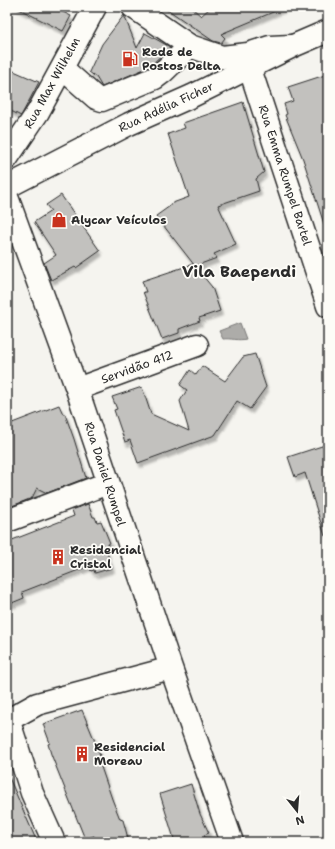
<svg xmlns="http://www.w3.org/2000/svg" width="335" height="849" viewBox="0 0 335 849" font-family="'Shantell Sans',sans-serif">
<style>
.water{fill:#adaca9;stroke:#797877}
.building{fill:#c2c1be;stroke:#2b2b2b;filter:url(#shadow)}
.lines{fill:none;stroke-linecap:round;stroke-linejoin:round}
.minor-casing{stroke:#2b2b2b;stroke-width:25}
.major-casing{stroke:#2b2b2b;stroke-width:25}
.highway-casing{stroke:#2b2b2b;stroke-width:25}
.minor{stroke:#fdfcf7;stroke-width:22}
.major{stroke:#fdfcf7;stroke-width:22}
.highway{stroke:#fdfcf7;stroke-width:22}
.labels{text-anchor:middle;stroke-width:3.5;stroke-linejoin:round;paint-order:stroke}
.poi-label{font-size:12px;font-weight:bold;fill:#2b2b2b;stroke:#fdfcf7;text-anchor:start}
.street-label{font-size:12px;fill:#2b2b2b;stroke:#fdfcf7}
.district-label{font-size:16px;font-weight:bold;fill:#2b2b2b;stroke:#fdfcf7}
</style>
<defs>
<filter id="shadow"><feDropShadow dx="2.5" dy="4.5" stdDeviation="1" flood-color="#0004"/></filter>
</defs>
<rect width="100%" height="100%" fill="#f5f4ef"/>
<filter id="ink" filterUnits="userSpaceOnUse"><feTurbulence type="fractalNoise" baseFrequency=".025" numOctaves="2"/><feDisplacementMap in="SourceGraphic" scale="8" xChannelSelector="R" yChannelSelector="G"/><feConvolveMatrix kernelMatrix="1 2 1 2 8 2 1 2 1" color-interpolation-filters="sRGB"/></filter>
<g filter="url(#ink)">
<path class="water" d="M240 323 246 339C238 341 231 338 223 339L219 331Z"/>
<path class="building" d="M15 7H53L71 16 63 31Z
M164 7H191L201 16 211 7H285L221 34 225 38 221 43 213 41Z
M124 15 137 48 145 33 170 47 149 67 102 87 96 77 89 72 102 44Z
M7 68 39 82 21 116 7 109Z
M328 74V226L325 227 303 159 285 115 287 114 284 104 293 101 288 87Z
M243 102 264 172 256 179 259 191 218 205 236 244 214 254 217 258 195 266 156 216 170 206V204L189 197 168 134 185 128 183 123Z
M61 195 100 251 76 268 75 267 51 280 44 263 56 255 34 222 51 211 46 205Z
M193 264 212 287 220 311 199 318 200 321 179 329V333L162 339 143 292H146L142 281Z
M255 354 266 387 250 409 237 401 215 435 138 463 130 440 125 442 114 410 117 409 112 397 142 387 151 414 189 431 180 401 187 390 180 385 190 370 196 375 202 366 225 381 243 357Z
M59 405 63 414H65L74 439 86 478 47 493 37 488 32 498 7 508V425Z
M328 444V536H325L305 473 295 477 288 457Z
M88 504 93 517H95L97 522 101 521 110 543 105 546 112 568 95 573 94 570 91 571 89 566 22 592 24 598 7 605V542L74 516 72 510Z
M82 710 94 739 101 759 100 764 112 799 120 819 123 820 129 842H96L94 836 85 839 51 754 48 744 50 743 43 724Z
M7 773 37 842H7Z
M191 784 200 814 209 833 204 835 207 842H175L160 794Z"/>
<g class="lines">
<defs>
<path id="minor" d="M249 66 328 306
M62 68 96 98 102 100 155 78 163 72 190 46
M7 158 38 112 95 7
M7 197 77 389 171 668 232 842
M77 389 197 345
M7 521 108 483
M54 842 32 793 10 725 12 718 37 704 171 668"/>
<path id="major" d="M133 7 190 46 222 57 248 54 270 47 291 46"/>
<path id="highway" d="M7 187 129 124 192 96 293 46 328 31"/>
</defs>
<use href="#minor" class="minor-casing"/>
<use href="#major" class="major-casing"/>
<use href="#highway" class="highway-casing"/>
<use href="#minor" class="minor"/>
<use href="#major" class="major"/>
<use href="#highway" class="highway"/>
</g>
</g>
<defs>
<symbol id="fuel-bare" viewBox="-9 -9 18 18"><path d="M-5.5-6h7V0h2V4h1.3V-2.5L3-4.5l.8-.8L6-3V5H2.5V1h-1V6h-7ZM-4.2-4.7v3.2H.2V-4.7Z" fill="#c8321e" stroke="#fdfcf7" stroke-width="2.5" paint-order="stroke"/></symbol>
<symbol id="shop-bare" viewBox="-9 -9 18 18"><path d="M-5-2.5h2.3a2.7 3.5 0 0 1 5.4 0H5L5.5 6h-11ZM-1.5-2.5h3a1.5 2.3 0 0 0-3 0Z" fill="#c8321e" stroke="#fdfcf7" stroke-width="2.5" paint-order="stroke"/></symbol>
<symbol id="building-bare" viewBox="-9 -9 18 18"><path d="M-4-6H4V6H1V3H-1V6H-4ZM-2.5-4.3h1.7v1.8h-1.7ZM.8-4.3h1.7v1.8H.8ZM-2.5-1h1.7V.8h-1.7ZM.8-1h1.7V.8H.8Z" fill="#c8321e" stroke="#fdfcf7" stroke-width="2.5" paint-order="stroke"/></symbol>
</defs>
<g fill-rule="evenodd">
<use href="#fuel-bare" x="119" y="48" width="22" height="22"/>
<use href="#shop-bare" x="48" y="209" width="22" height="22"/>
<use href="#building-bare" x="47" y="546" width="22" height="22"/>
<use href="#building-bare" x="71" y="743" width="22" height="22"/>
</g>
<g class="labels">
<g class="poi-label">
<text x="142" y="56">Rede de<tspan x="142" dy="14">Postos Delta</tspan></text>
<text x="71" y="224">Alycar Veículos</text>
<text x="70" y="554">Residencial<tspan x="70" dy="14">Cristal</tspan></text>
<text x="94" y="751">Residencial<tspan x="94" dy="14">Moreau</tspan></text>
</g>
<g class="street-label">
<text transform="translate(52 83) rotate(-61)" y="4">Rua Max Wilhelm</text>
<text transform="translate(166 107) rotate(-25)" y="4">Rua Adélia Ficher</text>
<text transform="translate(285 175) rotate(72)" y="4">Rua Emma Rumpel Bartel</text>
<text transform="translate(137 367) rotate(-20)" y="4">Servidão 412</text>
<text transform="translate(105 474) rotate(72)" y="4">Rua Daniel Rumpel</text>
</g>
<g class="district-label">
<text x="239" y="277">Vila Baependi</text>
</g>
</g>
<rect width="335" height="849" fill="none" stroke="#fdfcf7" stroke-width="24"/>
<rect x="12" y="12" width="311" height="825" fill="none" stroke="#2b2b2b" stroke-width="1.5" filter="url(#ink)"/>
<g transform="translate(297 811) rotate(163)" stroke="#fdfcf7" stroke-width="3" paint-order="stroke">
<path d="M0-3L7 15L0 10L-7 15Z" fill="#2b2b2b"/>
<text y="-6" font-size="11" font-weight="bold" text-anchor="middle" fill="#2b2b2b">N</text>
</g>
</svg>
